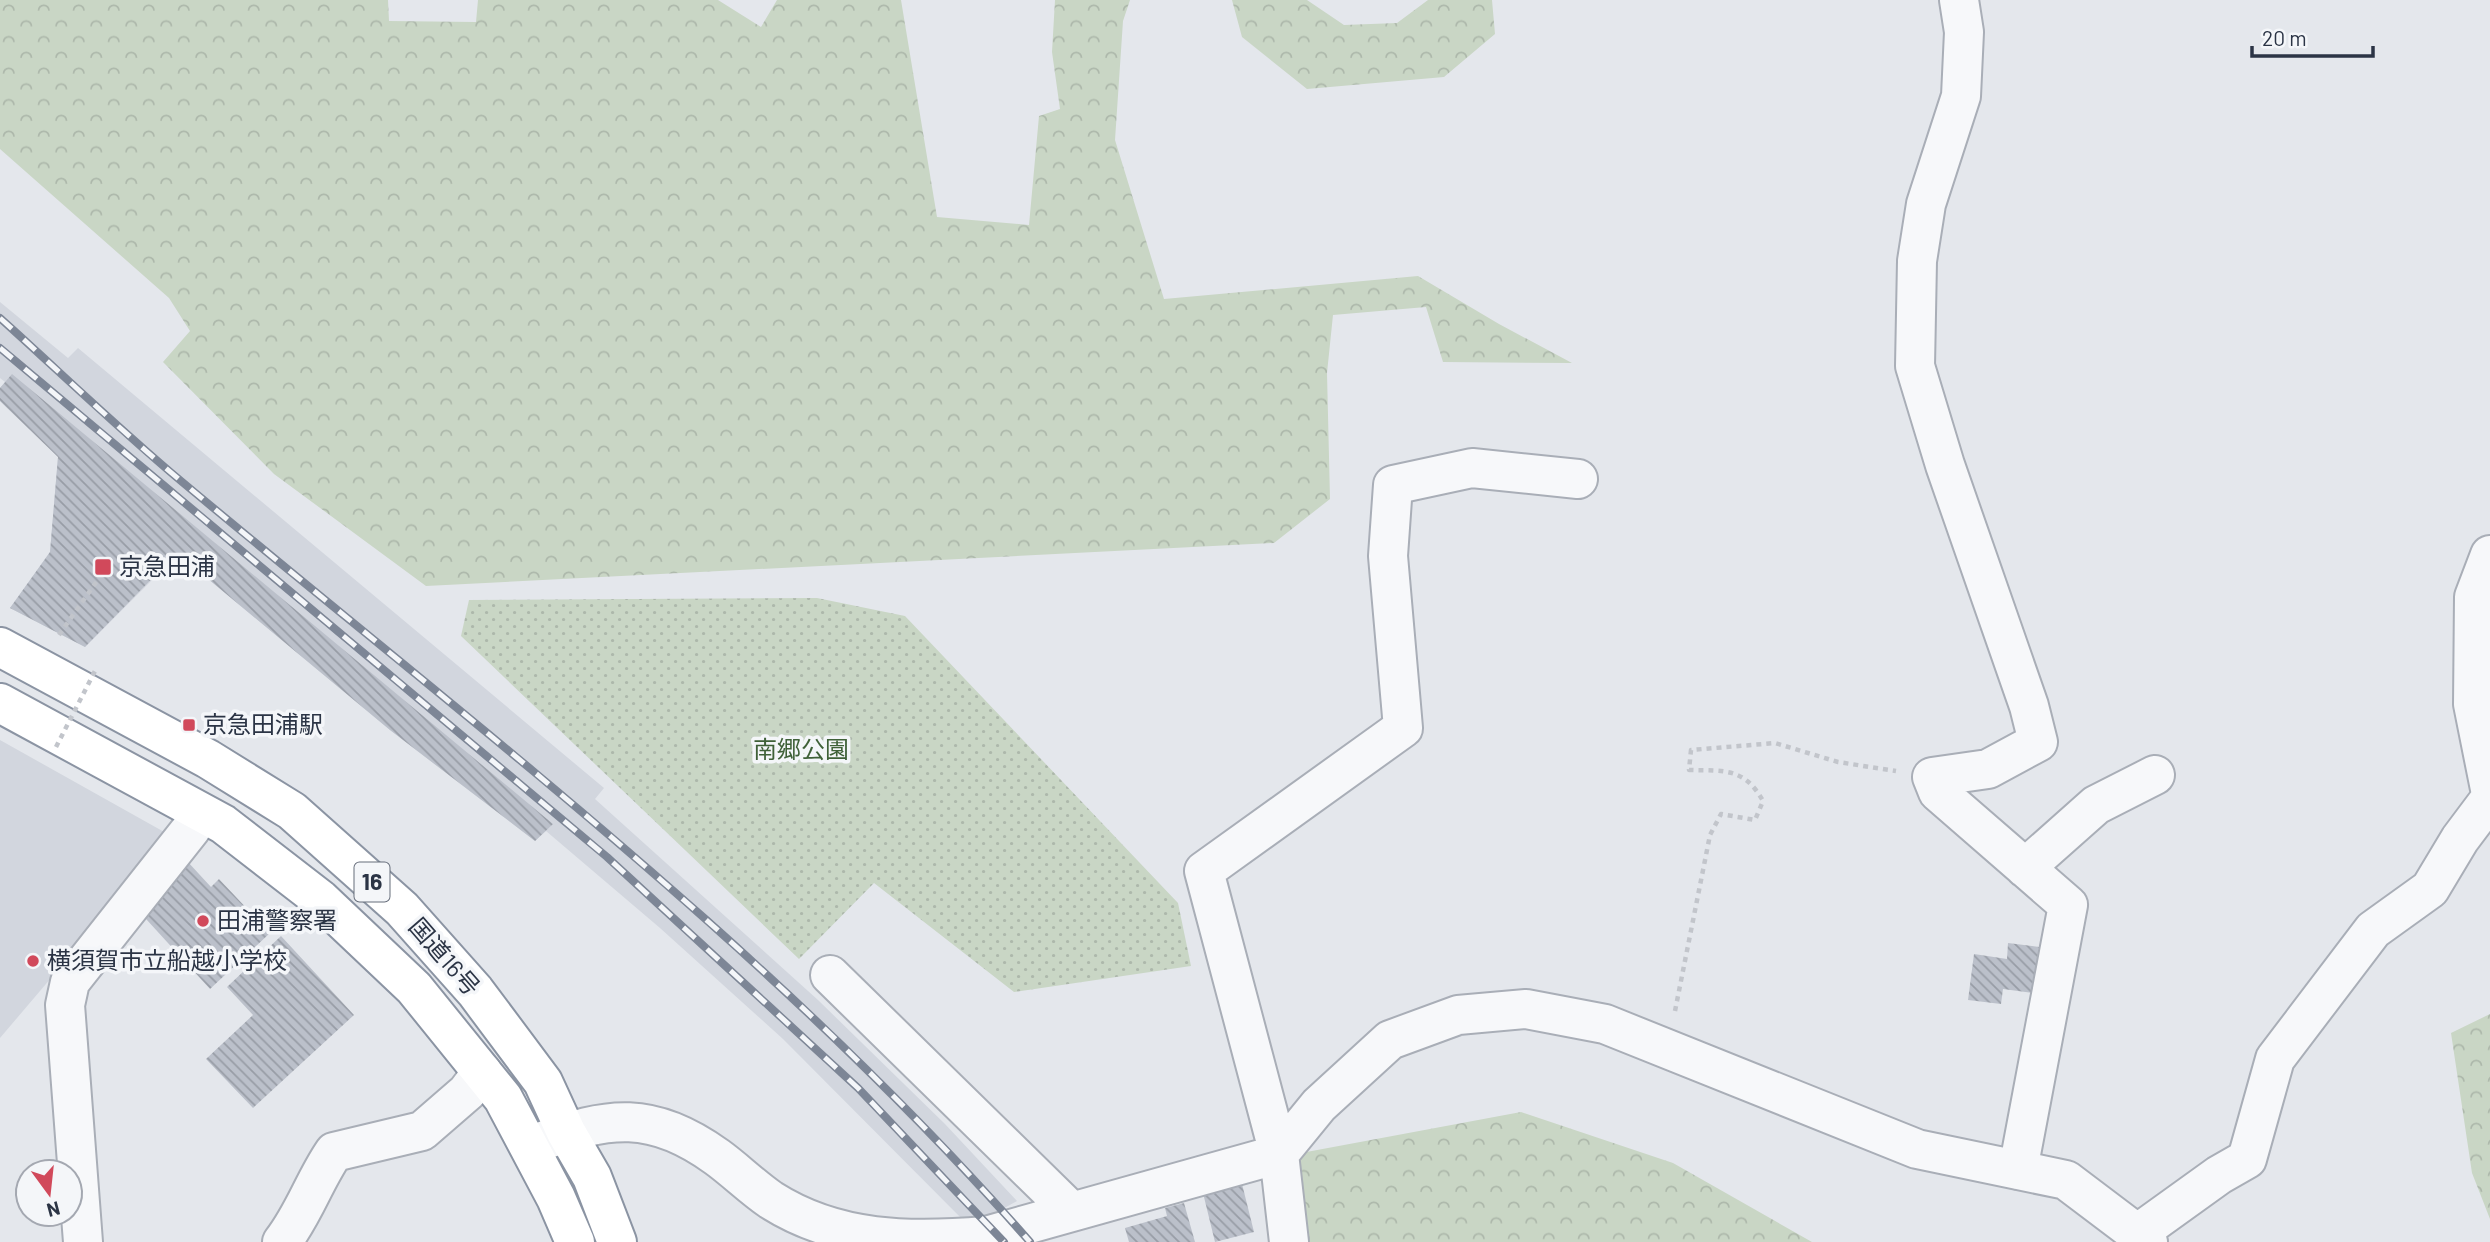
<svg xmlns="http://www.w3.org/2000/svg" width="2490" height="1242" viewBox="0 0 2490 1242" font-family="Barlow,'Noto Sans JP',sans-serif">
<style>
.built{fill:#d2d6de}
.forest{fill:url(#forest-crowns)}
.park{fill:url(#park-dots)}
.building{fill:url(#building-back-hatch)}
.lines{fill:none;stroke-linecap:round;stroke-linejoin:round}
.minor-casing{stroke:#a9aeb7;stroke-width:42}
.highway-casing{stroke:#8b94a3;stroke-width:42}
.path{stroke:#c2c5cb;stroke-width:4.5;stroke-dasharray:5 5;stroke-linecap:butt}
.minor{stroke:#f7f8fa;stroke-width:38}
.highway{stroke:#fff;stroke-width:38}
.rail-casing{stroke:#7d8696;stroke-width:8}
.rail{stroke:#f4f6f9;stroke-width:5;stroke-dasharray:16;stroke-linecap:butt}
.path-bridge{stroke:#c2c5cb;stroke-width:4.5;stroke-dasharray:5 5;stroke-linecap:butt}
.poi-dot{fill:#d1495b;stroke:#f4f6f9;stroke-width:2.5}
.labels{text-anchor:middle;stroke-width:7;stroke-linejoin:round;paint-order:stroke}
.shield{fill:#f4f6f9;stroke:#676e7b;stroke-width:2}
.shield-label{font-size:23px;font-weight:bold;fill:#2b3445}
.poi-label{font-size:24px;fill:#2b3445;stroke:#f4f6f9;text-anchor:start}
.park-label{font-size:24px;fill:#3f6138;stroke:#f4f6f9}
.street-label{font-size:24px;fill:#2b3445;stroke:#f4f6f9}
</style>
<defs>
<pattern id="forest-crowns" width="20" height="18" patternUnits="userSpaceOnUse" patternTransform="scale(1.75)"><rect width="20" height="18" fill="#c9d6c5"/><path d="M2 6a3 3 0 1 1 6 0M12 15a3 3 0 1 1 6 0" fill="none" stroke="#adb8ab"/></pattern>
<pattern id="park-dots" width="8" height="8" patternUnits="userSpaceOnUse" patternTransform="scale(1.75)"><rect width="8" height="8" fill="#c9d6c5"/><path d="M2 2h.1M6 6h.1" fill="none" stroke="#adb8ab" stroke-width="1.8" stroke-linecap="round"/></pattern>
<pattern id="building-back-hatch" width="6" height="6" patternUnits="userSpaceOnUse" patternTransform="scale(1.75)"><rect width="6" height="6" fill="#bbc0ca"/><path d="M-1 5l2 2M0 0l6 6M5-1l2 2" fill="none" stroke="#989da6"/></pattern>
</defs>
<rect width="100%" height="100%" fill="#e4e7ec"/>
<path class="built" d="M0 302 68 358 78 348 604 788 595 799 818 1000 945 1124 1017 1201 970 1227 783 1039 660 928 546 831 535 841 390 730 178 554 85 647 10 608 50 552 58 457 0 401V388L5 382 0 378Z
M0 740 166 833 131 884 0 1038Z"/>
<path class="forest" d="M0 0H388L389 21 476 22 478 0H718L761 27 777 0H901L937 217 1029 225 1039 116 1060 109 1052 52 1055 0H1130L1123 21 1115 140 1164 299 1418 276 1499 324 1572 363 1443 362 1426 307 1333 315 1327 373 1330 499 1274 543 426 586 274 474 163 362 190 331 169 298 0 149Z
M1232 0H1307L1344 25 1397 23 1428 0H1492L1495 34 1444 77 1307 89 1242 37Z
M2490 1014V1219L2472 1173 2451 1033Z
M1521 1112 1673 1163 1812 1242H1309L1285 1156Z"/>
<path class="park" d="M817 598 905 616 1178 903 1191 966 1014 992 874 883 799 959 461 636 469 600Z"/>
<path class="building" d="M12 374 553 824 535 841 390 730 177 553 85 647 10 608 50 552 58 457 0 401V388Z
M187 861 211 887 219 879 270 933 210 989 136 908Z
M281 936 354 1015 253 1108 206 1059 253 1015 227 987Z
M2008 943 2039 947 2033 993 2003 989 2001 1004 1968 1000 1974 954 2007 959Z
M1242 1184 1254 1232 1215 1242 1203 1193Z
M1184 1203 1195 1242H1129L1125 1228 1167 1216 1165 1208Z"/>
<g class="lines">
<defs>
<path id="minor" d="M1959 0 1964 32 1961 96 1926 204 1917 261 1915 366 1945 465 2029 706 2038 742 1988 769 1932 777 1938 792 2068 905 2018 1170
M2490 555 2474 597 2473 704 2490 789
M2025 868 2096 805 2155 775
M830 975 1070 1210
M537 1143C608 1116 652 1110 717 1157 735 1170 752 1187 771 1200 837 1242 910 1242 986 1236L1279 1154 1319 1105 1390 1040 1458 1015 1526 1009 1605 1024 1917 1149 2066 1180 2148 1242
M2137 1234 2219 1175 2247 1159 2275 1059 2373 930 2430 889 2460 839 2490 799
M83 1242 65 1005 70 982 191 829
M282 1242C304 1214 314 1181 334 1152L422 1131 467 1092 482 1072
M1289 1242 1279 1154 1204 871 1403 728 1388 556 1393 485 1472 468 1578 479"/>
<path id="highway" d="M0 647 208 759 292 811 402 909 475 991 543 1082 566 1132 592 1177 617 1242
M0 703 223 824 320 899 414 988 503 1098 556 1198 575 1242"/>
</defs>
<use href="#minor" class="minor-casing"/>
<use href="#highway" class="highway-casing"/>
<path class="path" d="M59 635 97 581
M1675 1011 1710 835 1721 814 1755 820 1763 801C1744 767 1724 771 1689 770L1691 750 1775 743 1838 762 1896 771"/>
<use href="#minor" class="minor"/>
<use href="#highway" class="highway"/>
<defs>
<path id="rail" d="M0 318C60 372 119 429 181 481 473 725 778 954 1030 1242
M0 348 607 857 858 1088 1004 1242"/>
</defs>
<use href="#rail" class="rail-casing"/>
<use href="#rail" class="rail"/>
<path class="path-bridge" d="M56 747 95 671"/>
</g>
<g class="poi-dot">
<rect x="94" y="558" width="18" height="18" rx="3.5"/>
<rect x="182" y="718" width="14" height="14" rx="3.5"/>
<circle cx="203" cy="921" r="7"/>
<circle cx="33" cy="961" r="7"/>
</g>
<g class="labels">
<rect class="shield" x="354.5" y="862.5" width="35" height="39" rx="5"/>
<g class="shield-label">
<text x="372" y="890">16</text>
</g>
<g class="poi-label">
<text x="119" y="575">京急田浦</text>
<text x="203" y="733">京急田浦駅</text>
<text x="217" y="929">田浦警察署</text>
<text x="47" y="969">横須賀市立船越小学校</text>
</g>
<g class="park-label">
<text x="801" y="758">南郷公園</text>
</g>
<g class="street-label">
<text transform="translate(444 957) rotate(49)" y="8">国道16号</text>
</g>
</g>
<g transform="translate(49 1193) rotate(165)"><circle r="33" fill="#f4f6f9" stroke="#a4a8b1" stroke-width="2"/>
<path d="M0-5L12 26L0 18L-12 26Z" fill="#d1495b"/>
<text y="-10" font-size="19" font-weight="bold" text-anchor="middle" fill="#2b3445">N</text>
</g>
<path d="M2252 46v10h121v-10" fill="none" stroke="#2b3445" stroke-width="3.5"/>
<text x="2262" y="46" font-size="21" fill="#2b3445" stroke="#f4f6f9" stroke-width="5" paint-order="stroke">20 m</text>
</svg>
